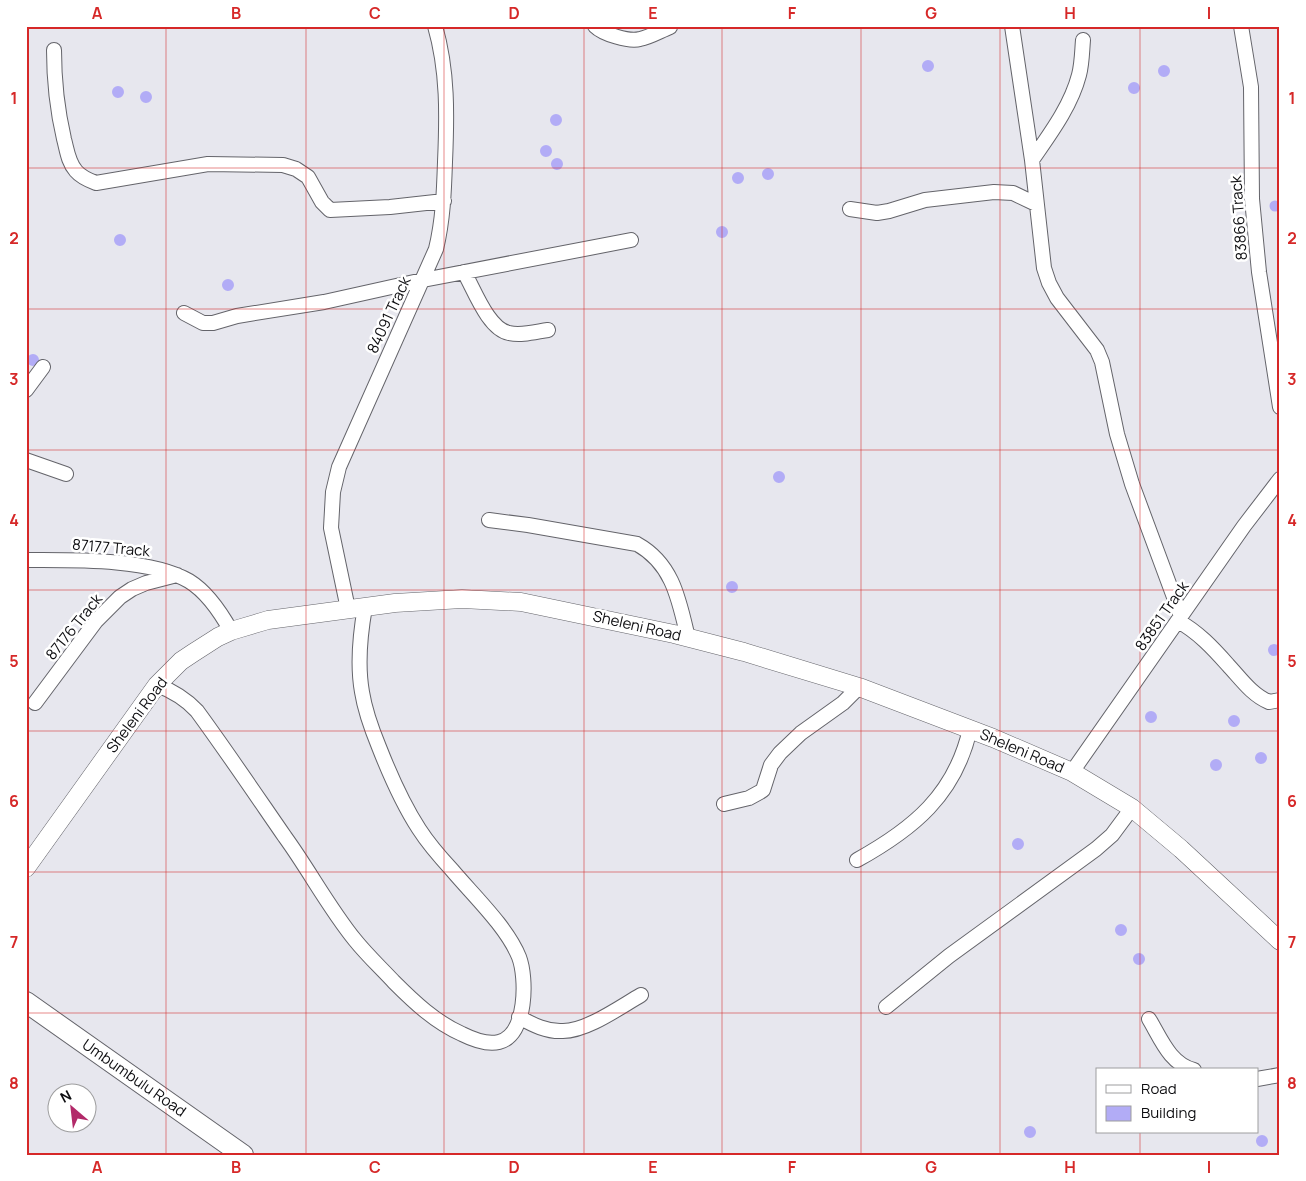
<svg xmlns="http://www.w3.org/2000/svg" width="1306" height="1181" viewBox="0 0 1306 1181" font-family="Manrope,sans-serif">
<style>
.building{fill:#b2acf6}
.lines{fill:none;stroke-linecap:round;stroke-linejoin:round}
.minor-casing{stroke:#64646a;stroke-width:16}
.tertiary-casing{stroke:#64646a;stroke-width:19}
.secondary-casing{stroke:#64646a;stroke-width:22}
.minor{stroke:#fff;stroke-width:14}
.tertiary{stroke:#fff;stroke-width:18}
.secondary{stroke:#fff;stroke-width:20}
.grid{fill:none;stroke:#d62828;stroke-width:1;stroke-opacity:0.55}
.labels{text-anchor:middle;stroke-width:5;stroke-linejoin:round;paint-order:stroke}
.street-label{font-size:15px;fill:#0d0d10;stroke:#fff}
.neatline{fill:none;stroke:#d62828;stroke-width:2}
.grid-label{font-size:16px;text-anchor:middle;font-weight:bold;fill:#d62828}
</style>
<rect width="100%" height="100%" fill="#e7e7ee"/>
<path class="building" d="M922 66a6 6 0 1 1 12 0a6 6 0 1 1-12 0Z
M1158 71a6 6 0 1 1 12 0a6 6 0 1 1-12 0Z
M1128 88a6 6 0 1 1 12 0a6 6 0 1 1-12 0Z
M112 92a6 6 0 1 1 12 0a6 6 0 1 1-12 0Z
M140 97a6 6 0 1 1 12 0a6 6 0 1 1-12 0Z
M550 120a6 6 0 1 1 12 0a6 6 0 1 1-12 0Z
M540 151a6 6 0 1 1 12 0a6 6 0 1 1-12 0Z
M551 164a6 6 0 1 1 12 0a6 6 0 1 1-12 0Z
M762 174a6 6 0 1 1 12 0a6 6 0 1 1-12 0Z
M732 178a6 6 0 1 1 12 0a6 6 0 1 1-12 0Z
M1269.5 206a5.5 5.5 0 1 1 11 0a5.5 5.5 0 1 1-11 0Z
M716 232a6 6 0 1 1 12 0a6 6 0 1 1-12 0Z
M114 240a6 6 0 1 1 12 0a6 6 0 1 1-12 0Z
M222 285a6 6 0 1 1 12 0a6 6 0 1 1-12 0Z
M27 360a6 6 0 1 1 12 0a6 6 0 1 1-12 0Z
M773 477a6 6 0 1 1 12 0a6 6 0 1 1-12 0Z
M726 587a6 6 0 1 1 12 0a6 6 0 1 1-12 0Z
M1268 650a6 6 0 1 1 12 0a6 6 0 1 1-12 0Z
M1145 717a6 6 0 1 1 12 0a6 6 0 1 1-12 0Z
M1228 721a6 6 0 1 1 12 0a6 6 0 1 1-12 0Z
M1255 758a6 6 0 1 1 12 0a6 6 0 1 1-12 0Z
M1210 765a6 6 0 1 1 12 0a6 6 0 1 1-12 0Z
M1012 844a6 6 0 1 1 12 0a6 6 0 1 1-12 0Z
M1115 930a6 6 0 1 1 12 0a6 6 0 1 1-12 0Z
M1133 959a6 6 0 1 1 12 0a6 6 0 1 1-12 0Z
M1024 1132a6 6 0 1 1 12 0a6 6 0 1 1-12 0Z
M1256 1141a6 6 0 1 1 12 0a6 6 0 1 1-12 0Z"/>
<g class="lines">
<defs>
<path id="minor" d="M595 26C603 34 629 42 640 39 650 37 660 31 670 27
M1012 26 1032 160 1044 268 1049 283 1057 298 1097 350 1102 362 1117 434 1132 484 1181 616
M1241 26 1251 87 1252 199 1259 272 1280 407
M54 50C54 81 57 109 64 139 67 150 68 162 76 171 81 177 88 180 96 183L208 164 283 165 296 169 308 177 322 202 330 210 390 207 444 201
M1032 160C1050 134 1071 106 1079 75 1082 64 1082 52 1083 40
M850 209 877 213 889 211 925 200 994 192 1013 193 1036 204
M464 272C474 289 488 329 509 333 521 336 535 332 548 330
M184 313 203 323H213L237 316 324 302 423 280 631 240
M26 390 43 367
M26 460 66 474
M489 520 528 525 637 544C673 564 679 600 688 638
M26 560C72 560 150 558 189 581 207 592 221 613 231 631
M348 609 331 528 333 492 339 467 436 249C443 220 444 192 445 162 447 116 448 71 435 26
M1178 621C1198 632 1213 648 1228 665 1241 679 1252 695 1269 702L1280 700
M157 685C173 691 185 698 197 711 227 752 256 795 285 837 309 870 329 908 355 940 367 955 381 968 394 982 414 1002 435 1022 462 1034 472 1039 487 1045 499 1042 527 1035 527 978 519 957 507 927 473 895 452 870 440 857 428 843 419 829 402 803 390 775 379 747 372 730 365 711 362 692 357 664 360 635 365 607
M35 703 96 621 120 597 132 589 146 583 177 575
M1072 772 1244 526 1280 479
M724 804 749 798 760 792 763 790 771 765 780 753 801 733 843 703 859 687
M857 860C913 829 955 795 970 729
M886 1007 949 956 1096 849 1112 835 1132 808
M519 1017C533 1025 547 1032 563 1031 587 1031 620 1007 641 995
M1149 1019C1161 1039 1170 1064 1194 1070
M1257 1079 1280 1075"/>
<path id="tertiary" d="M26 868 157 685 181 661 193 653 218 637 231 631 268 620 395 603 462 599 521 602 674 634 744 652 859 687 993 738 1072 772 1132 808 1181 849 1280 941"/>
<path id="secondary" d="M26 1002 243 1155"/>
</defs>
<use href="#minor" class="minor-casing"/>
<use href="#tertiary" class="tertiary-casing"/>
<use href="#secondary" class="secondary-casing"/>
<use href="#minor" class="minor"/>
<use href="#tertiary" class="tertiary"/>
<use href="#secondary" class="secondary"/>
</g>
<path class="grid" d="M166 26V1155M306 26V1155M444 26V1155M584 26V1155M722 26V1155M861 26V1155M1000 26V1155M1140 26V1070M26 168H1280M26 309H1280M26 450H1280M26 590H1280M26 731H1280M26 872H1280M26 1013H1280M1140 1132V1155"/>
<g class="labels">
<g class="street-label">
<text transform="translate(1239 218) rotate(-94)" y="5">83866 Track</text>
<text transform="translate(389 315) rotate(-65)" y="5">84091 Track</text>
<text transform="translate(111 548) rotate(5)" y="5">87177 Track</text>
<text transform="translate(1162 616) rotate(-55)" y="5">83851 Track</text>
<text transform="translate(637 626) rotate(13)" y="5">Sheleni Road</text>
<text transform="translate(74 627) rotate(-51)" y="5">87176 Track</text>
<text transform="translate(137 715) rotate(-53)" y="5">Sheleni Road</text>
<text transform="translate(1022 751) rotate(23)" y="5">Sheleni Road</text>
<text transform="translate(134 1078) rotate(35)" y="5">Umbumbulu Road</text>
</g>
</g>
<rect width="1306" height="1181" fill="none" stroke="#ffffff" stroke-width="55"/>
<rect x="1096" y="1068" width="162" height="65" fill="#ffffff" stroke="#9e9e9f"/>
<rect x="1106" y="1085" width="25" height="8" fill="#ffffff" stroke="#9e9e9f"/>
<text x="1141" y="1094" font-size="15" fill="#0d0d10">Road</text>
<rect x="1106" y="1106" width="25" height="15" fill="#b2acf6" stroke="#9e9e9f"/>
<text x="1141" y="1118" font-size="15" fill="#0d0d10">Building</text>
<g transform="translate(72 1108) rotate(332)"><circle r="24" fill="#ffffff" stroke="#9e9e9f"/>
<path d="M0-4L9 19L0 12L-9 19Z" fill="#b22969"/>
<text y="-8" font-size="14" font-weight="bold" text-anchor="middle" fill="#0d0d10">N</text>
</g>
<rect x="28" y="28" width="1250" height="1126" class="neatline"/>
<g class="grid-label">
<text x="97" y="19">A</text>
<text x="236" y="19">B</text>
<text x="375" y="19">C</text>
<text x="514" y="19">D</text>
<text x="653" y="19">E</text>
<text x="792" y="19">F</text>
<text x="931" y="19">G</text>
<text x="1070" y="19">H</text>
<text x="1209" y="19">I</text>
<text x="14" y="104">1</text>
<text x="1292" y="104">1</text>
<text x="14" y="244">2</text>
<text x="1292" y="244">2</text>
<text x="14" y="385">3</text>
<text x="1292" y="385">3</text>
<text x="14" y="526">4</text>
<text x="1292" y="526">4</text>
<text x="14" y="667">5</text>
<text x="1292" y="667">5</text>
<text x="14" y="807">6</text>
<text x="1292" y="807">6</text>
<text x="14" y="948">7</text>
<text x="1292" y="948">7</text>
<text x="14" y="1089">8</text>
<text x="1292" y="1089">8</text>
<text x="97" y="1173">A</text>
<text x="236" y="1173">B</text>
<text x="375" y="1173">C</text>
<text x="514" y="1173">D</text>
<text x="653" y="1173">E</text>
<text x="792" y="1173">F</text>
<text x="931" y="1173">G</text>
<text x="1070" y="1173">H</text>
<text x="1209" y="1173">I</text>
</g>
</svg>
